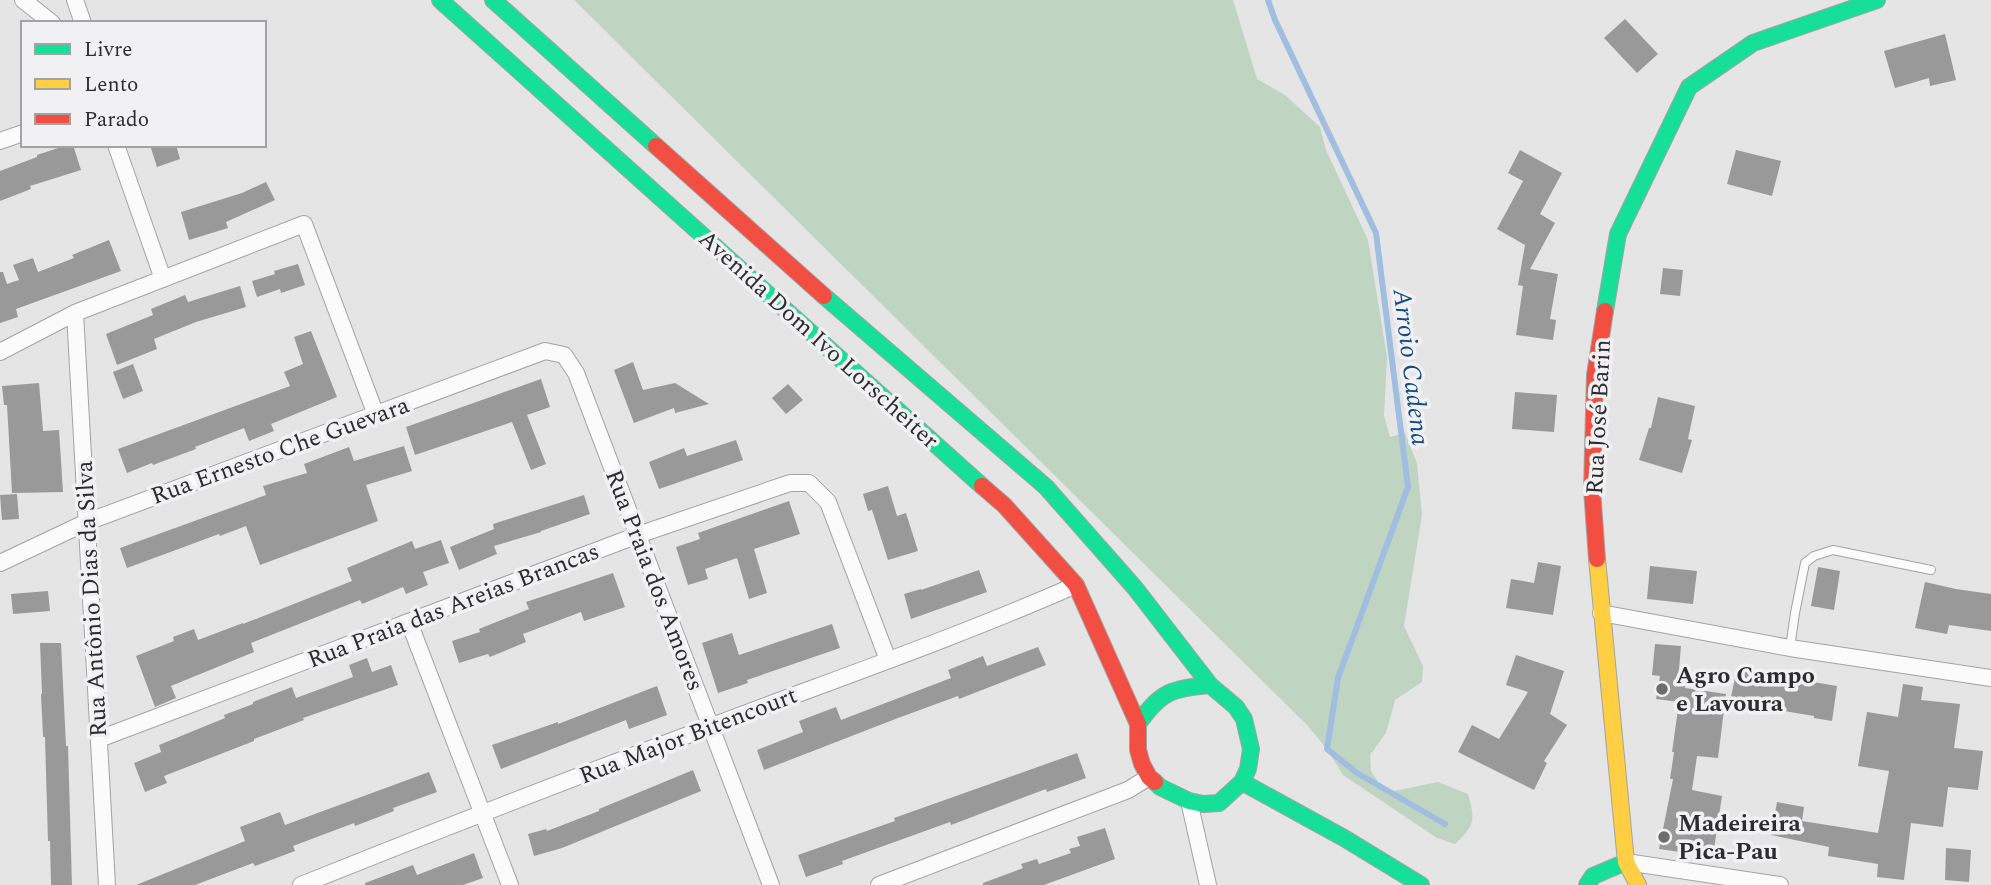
<svg xmlns="http://www.w3.org/2000/svg" width="1991" height="885" viewBox="0 0 1991 885" font-family="Spectral,serif">
<style>
.green{fill:#bfd5c2}
.lines{fill:none;stroke-linecap:round;stroke-linejoin:round}
.stream{stroke:#a1bee0;stroke-width:6}
.building{fill:#99999a}
.lane-casing{stroke:#a3a3a4;stroke-width:10}
.street-casing{stroke:#a3a3a4;stroke-width:18}
.fast-casing{stroke:#a3a3a4;stroke-width:18}
.slow-casing{stroke:#a3a3a4;stroke-width:18}
.jam-casing{stroke:#a3a3a4;stroke-width:18}
.lane{stroke:#fbfbfb;stroke-width:8}
.street{stroke:#fbfbfb;stroke-width:16}
.fast{stroke:#16e098;stroke-width:16}
.slow{stroke:#ffcf43;stroke-width:16}
.jam{stroke:#f24e42;stroke-width:16}
.poi-dot{fill:#6d6d6e;stroke:#f1f1f4;stroke-width:2.5}
.labels{text-anchor:middle;stroke-width:7;stroke-linejoin:round;paint-order:stroke}
.street-label{font-size:24px;fill:#2d2d2e;stroke:#f1f1f4}
.poi-label{font-size:24px;font-weight:bold;fill:#2d2d2e;stroke:#f1f1f4;text-anchor:start}
.water-label{font-size:26px;font-style:italic;fill:#134c87;stroke:#f1f1f4}
</style>
<rect width="100%" height="100%" fill="#e5e5e6"/>
<path class="green" d="M574 0H1233L1257 79 1285 95 1320 127 1326 150 1368 240 1387 357 1384 416 1390 437 1405 433 1417 463 1422 515 1404 626 1423 666 1422 682 1395 700 1386 733 1370 755 1371 771 1380 785 1394 791 1438 782 1468 794C1475 820 1476 824 1455 844L1437 838 1343 775 1327 749 1307 725Z"/>
<g class="lines">
<path class="stream" d="M1268 0 1275 20 1376 233 1408 487 1338 678 1327 749 1357 773 1445 824"/>
</g>
<path class="building" d="M1625 19 1658 54 1637 73 1604 38Z
M1945 34 1956 80 1930 86 1929 78 1895 88 1884 51Z
M67 145H73L81 170 30 186 31 189 0 201V171L37 157V155Z
M150 145H176L180 159 157 167Z
M1520 150 1562 173 1540 214 1555 223 1530 269 1558 274 1550 319 1556 320 1553 340 1516 335 1523 286 1518 285 1525 245 1497 229 1523 181 1508 173Z
M1736 150 1781 161 1772 196 1727 184Z
M266 182 275 200 226 222 228 228 189 240 181 212 242 193Z
M109 240 121 271 16 309 18 317 0 323V272H3L7 284 19 280 13 265 33 258 38 272 74 258 72 255Z
M298 264 305 285 281 293 280 289 257 297 252 281 275 274 274 271Z
M1663 268 1683 270 1680 296 1660 294Z
M240 286 246 307 196 322 154 339 157 349 117 365 106 334 153 315 151 309 185 295 188 302Z
M311 331 337 397 271 424 274 431 249 441 244 428 195 447 196 449 153 465 152 463 127 473 118 449 290 386 284 372 303 364 294 337Z
M633 362 643 390 675 383 709 404 675 413 674 408 634 423 614 370Z
M133 364 143 391 123 399 113 372Z
M541 379 550 407 527 415 546 464 531 470 512 422 415 455 406 427Z
M39 383 43 431 59 430 63 492 12 493 7 405H4L2 386Z
M788 384 803 400 786 414 772 398Z
M1515 392 1557 395 1554 432 1512 429Z
M1658 397 1695 406 1688 439 1692 440 1682 473 1639 460 1649 428H1651Z
M736 440 743 460 659 489 649 462 684 448 687 456Z
M404 446 412 471 366 485 378 521 260 565 246 526 220 536 219 534 127 568 120 548 266 495 263 486 307 473 304 464 349 447 354 461Z
M888 486 897 516 906 513 918 551 888 560 872 510 868 511 863 494Z
M17 494 19 519 2 520 0 495Z
M584 495 590 514 541 531V532L494 546 497 554 459 570 450 547 494 529 493 524Z
M789 501 800 534 754 549 767 593 749 599 737 558 705 569 708 579 688 585 676 547 700 539 698 533Z
M441 540 449 563 423 572 428 585 406 594 403 587 362 604 360 600 251 643 254 652 171 686 176 698 155 707 136 656 174 641 173 637 194 629 198 640 243 623V624L352 581 347 568 412 541 415 549Z
M1538 562 1561 566 1553 615 1506 608 1511 579 1534 583Z
M1650 566 1697 571 1693 604 1647 599Z
M1818 567 1840 571 1834 610 1811 606Z
M979 570 987 592 911 619 904 594 921 589V590Z
M613 573 625 607 584 621 581 612 523 634 526 642 490 657 488 654 459 663 452 641 480 632 479 629 529 609 526 602Z
M1925 582 1956 589 1991 594V631L1949 625 1947 634 1915 628Z
M48 591 50 611 13 614 11 594Z
M832 624 840 648 747 680 748 683 718 693 702 643 732 633 739 655Z
M40 643H61L66 746H68L72 885H51L50 841H48L45 737H43L41 694H42Z
M1655 644 1681 646 1678 681 1686 682 1685 688 1726 694 1718 758 1697 756 1692 790 1722 796 1712 862 1694 861V854L1659 849 1673 779H1670L1674 752H1672L1679 702 1656 699 1660 676 1652 675Z
M1038 647 1046 665 959 699 958 696 898 718 764 770 757 750 803 732 799 721 836 707 841 720 951 678 948 670 983 656 987 666Z
M1516 655 1564 671 1550 714 1567 725 1544 761 1547 763 1534 790 1458 752 1472 725 1499 739 1528 692 1506 685Z
M367 658 372 672 391 665 398 685 303 718 304 720 254 739V741L164 776 167 783 145 792 134 763 161 752 159 745 225 718 224 715 253 704V702L292 687 296 698 353 677 349 665Z
M1737 669 1767 676 1768 672 1789 676V678L1837 686 1832 721 1814 718V716L1753 706 1752 711 1729 706Z
M1903 684 1923 687 1921 700 1960 704 1954 748 1983 751 1978 790 1948 787 1943 827 1911 823 1904 880 1877 877 1878 864 1828 856 1829 847 1771 835 1777 802 1804 807 1802 821 1878 833 1889 771 1858 766 1867 712 1898 717Z
M657 686 667 715 629 729 626 720 501 769 492 745 558 722V724Z
M1077 753 1086 778 1047 792 1046 789 951 825 950 822 889 844 842 861 843 864 806 877 798 855 895 821 894 818Z
M693 770 701 791 562 848 534 856 528 834 546 829 547 831 599 811V809Z
M429 772 437 792 393 808 394 811 355 826 354 823 293 846 295 851 255 866 253 863 195 885H136L245 841 240 827 280 812 285 825Z
M1105 828 1115 859 1044 885H983V883L1023 868 1021 864 1037 859 1039 864 1071 853 1069 849 1080 846 1077 837Z
M1946 848 1971 850 1969 882 1945 880Z
M474 853 483 878 463 885H365V883L413 865 417 875Z"/>
<g class="lines">
<defs>
<path id="lane" d="M1790 648 1795 613 1805 563 1814 556 1833 550 1931 570"/>
<path id="street" d="M23 0 52 23
M75 0 83 23
M0 141 23 133
M116 145 163 279
M75 313 107 885
M0 352 75 313 304 224 376 415
M0 563 87 522 545 351 564 355 576 373 771 885
M1601 613 1790 648 1991 678
M409 622 510 885
M99 739 638 535 790 483H809L828 502 888 660
M1189 801 1208 885
M1626 862 1780 885
M301 885C440 829 580 775 720 723 839 678 960 636 1076 585
M879 885 1128 790 1149 777"/>
<path id="fast" d="M440 0 982 486
M493 0 656 146
M824 296 1046 487 1135 588 1210 685 1236 707 1244 719 1251 749 1248 769 1242 782 1219 803 1203 804 1189 801 1160 787 1155 782
M1605 311 1618 234 1689 87 1753 43 1877 0
M1138 724C1161 691 1171 689 1210 685
M1242 782 1344 838 1421 885
M1587 885 1593 876 1626 862"/>
<path id="slow" d="M1597 559 1626 862 1638 885"/>
<path id="jam" d="M656 146 824 296
M982 486 1004 505 1076 585 1138 724V750L1142 764 1149 777 1155 782
M1597 559 1592 489 1595 375 1605 311"/>
</defs>
<use href="#lane" class="lane-casing"/>
<use href="#street" class="street-casing"/>
<use href="#fast" class="fast-casing"/>
<use href="#slow" class="slow-casing"/>
<use href="#jam" class="jam-casing"/>
<use href="#lane" class="lane"/>
<use href="#street" class="street"/>
<use href="#fast" class="fast"/>
<use href="#slow" class="slow"/>
<use href="#jam" class="jam"/>
</g>
<g class="poi-dot">
<circle cx="1662" cy="689" r="7"/>
<circle cx="1664" cy="837" r="7"/>
</g>
<g class="labels">
<g class="street-label">
<text transform="translate(819 339) rotate(42)" y="8">Avenida Dom Ivo Lorscheiter</text>
<text transform="translate(1598 417) rotate(-87)" y="8">Rua José Barin</text>
<text transform="translate(280 450) rotate(-20)" y="8">Rua Ernesto Che Guevara</text>
<text transform="translate(655 580) rotate(69)" y="8">Rua Praia dos Amores</text>
<text transform="translate(91 599) rotate(-93)" y="8">Rua Antônio Dias da Silva</text>
<text transform="translate(453 605) rotate(-21)" y="8">Rua Praia das Areias Brancas</text>
<text transform="translate(688 735) rotate(-21)" y="8">Rua Major Bitencourt</text>
</g>
<g class="poi-label">
<text x="1676" y="683">Agro Campo<tspan x="1676" dy="28">e Lavoura</tspan></text>
<text x="1678" y="831">Madeireira<tspan x="1678" dy="28">Pica-Pau</tspan></text>
</g>
<g class="water-label">
<text transform="translate(1412 367) rotate(83)" y="9">Arroio Cadena</text>
</g>
</g>
<rect x="21" y="21" width="245" height="126" fill="#f1f1f4" stroke="#a3a3a5" stroke-width="2"/>
<rect x="35" y="44" width="35" height="10" fill="#16e098" stroke="#a3a3a5" stroke-width="2"/>
<text x="84" y="56" font-size="21" fill="#2d2d2e">Livre</text>
<rect x="35" y="79" width="35" height="10" fill="#ffcf43" stroke="#a3a3a5" stroke-width="2"/>
<text x="84" y="91" font-size="21" fill="#2d2d2e">Lento</text>
<rect x="35" y="114" width="35" height="10" fill="#f24e42" stroke="#a3a3a5" stroke-width="2"/>
<text x="84" y="126" font-size="21" fill="#2d2d2e">Parado</text>
</svg>
